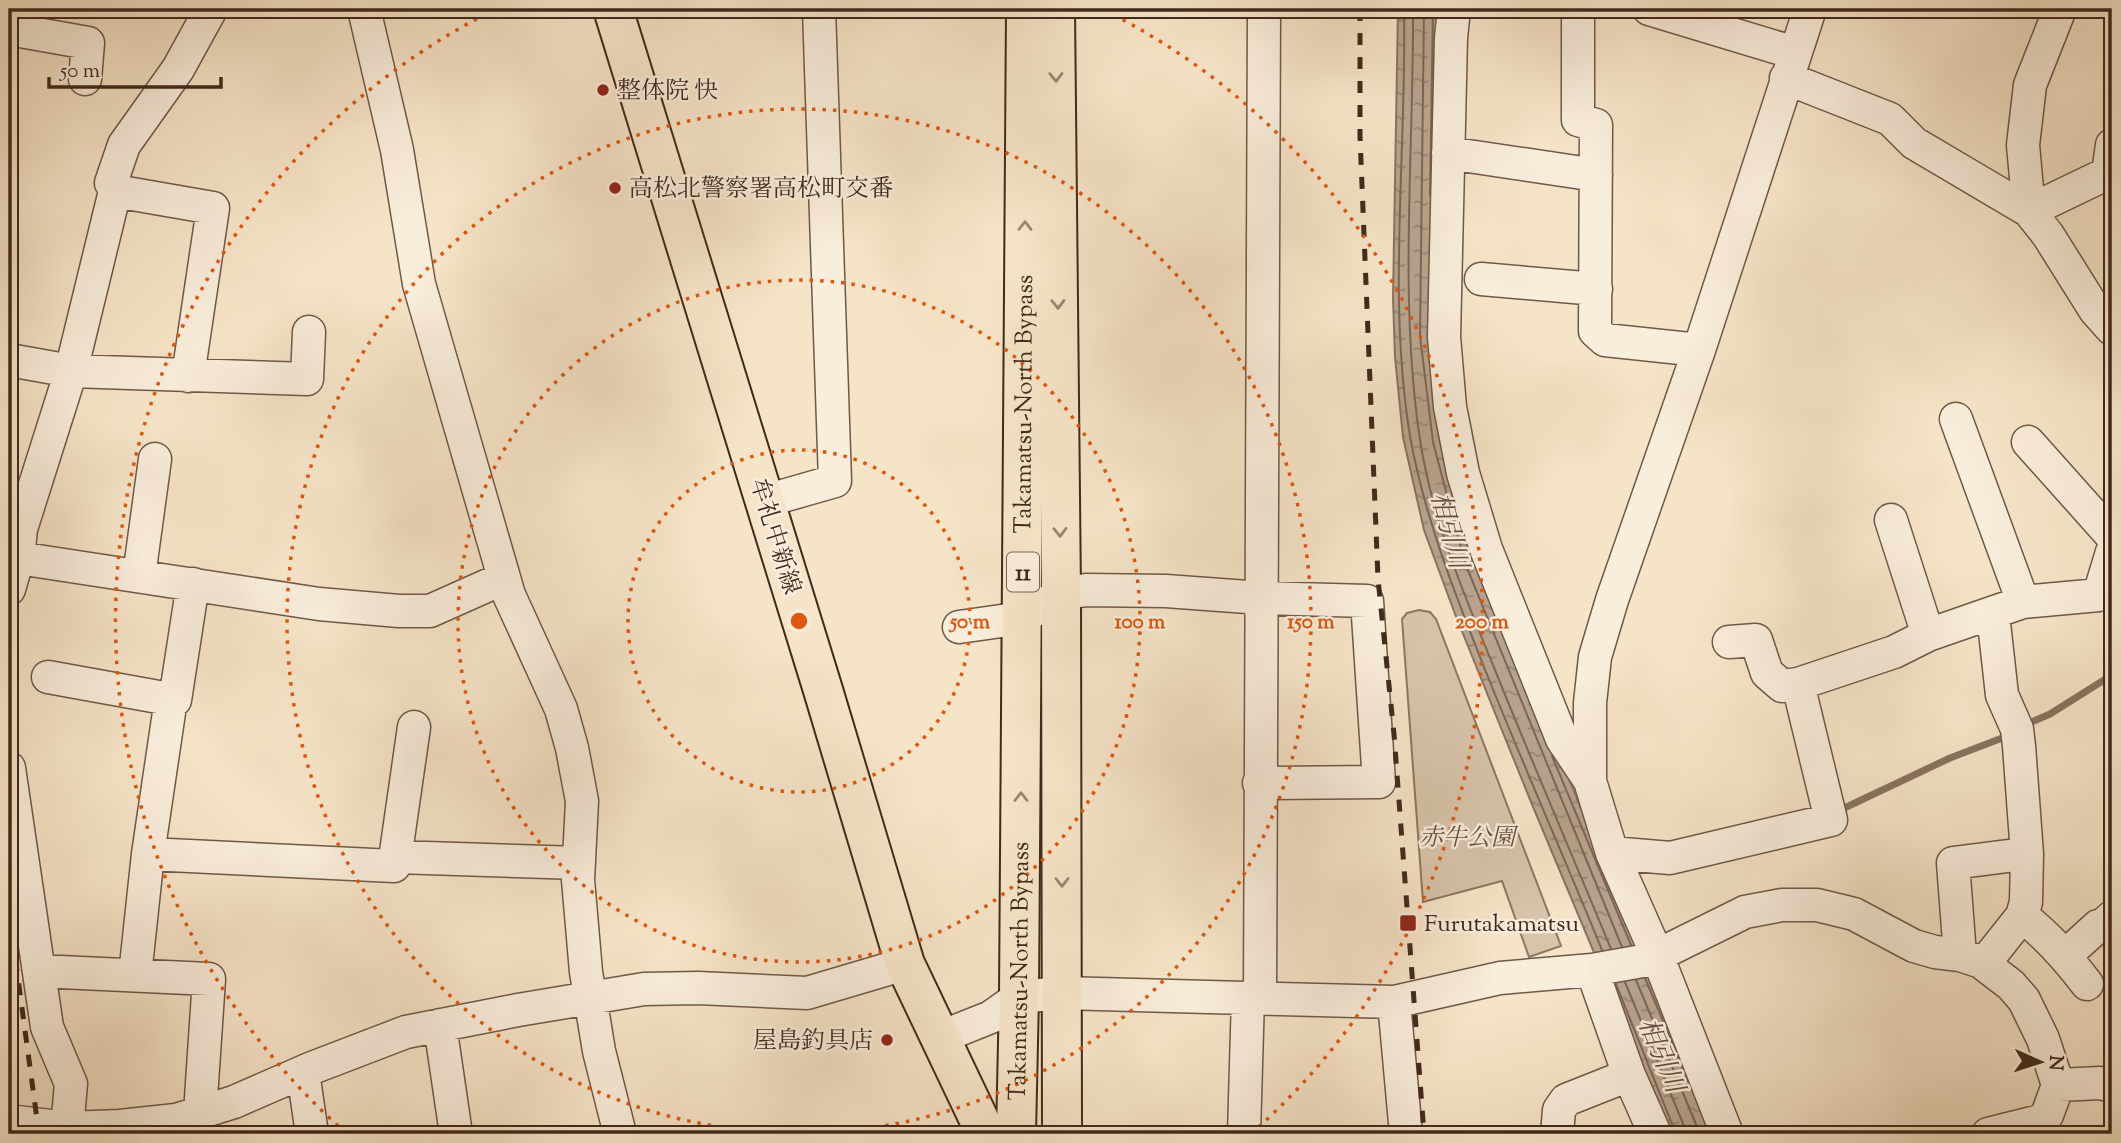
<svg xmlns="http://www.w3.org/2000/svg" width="2121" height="1143" viewBox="0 0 2121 1143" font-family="'Sorts Mill Goudy','Noto Serif JP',serif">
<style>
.green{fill:#d7c4ab;stroke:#8c7664;stroke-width:2}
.water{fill:url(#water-ripples);stroke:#887361;stroke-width:2}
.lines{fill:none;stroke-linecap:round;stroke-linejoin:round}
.shore{stroke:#7c6656;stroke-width:2}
.stream{stroke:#887361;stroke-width:7}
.minor-casing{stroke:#6e5848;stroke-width:35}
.major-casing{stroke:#40291d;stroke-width:42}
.highway-casing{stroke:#40291d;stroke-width:42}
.minor{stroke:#f9eddb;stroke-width:32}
.major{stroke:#f6e4c8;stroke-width:38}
.highway{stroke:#f6e4c8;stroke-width:38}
.rail{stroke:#40291d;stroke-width:5;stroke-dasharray:12 12;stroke-linecap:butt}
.oneway{stroke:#9b8672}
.ring{fill:none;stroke:#e0570d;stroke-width:3.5;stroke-dasharray:3.5 7}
.poi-dot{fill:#8f2418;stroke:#f9eddb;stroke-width:2.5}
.labels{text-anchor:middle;stroke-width:5;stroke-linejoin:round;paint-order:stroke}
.shield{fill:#f9eddb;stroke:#786456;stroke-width:2}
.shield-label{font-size:23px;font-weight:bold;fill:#40291d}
.poi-label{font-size:24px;fill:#40291d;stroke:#f9eddb;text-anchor:start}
.street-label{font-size:24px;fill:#40291d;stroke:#f9eddb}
.park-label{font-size:24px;font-style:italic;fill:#665040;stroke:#f9eddb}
.water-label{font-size:26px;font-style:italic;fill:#644e3f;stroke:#f9eddb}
.centre{fill:#e0570d;stroke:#f9eddb;stroke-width:3.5}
.ring-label{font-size:21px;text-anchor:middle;font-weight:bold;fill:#e0570d;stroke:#f9eddb;stroke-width:5;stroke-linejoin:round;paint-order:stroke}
</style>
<defs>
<pattern id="water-ripples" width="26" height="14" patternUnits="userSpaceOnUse" patternTransform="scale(1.75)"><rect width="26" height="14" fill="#b8a48e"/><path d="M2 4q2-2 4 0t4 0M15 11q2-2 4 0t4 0" fill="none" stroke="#978673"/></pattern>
</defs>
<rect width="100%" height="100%" fill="#f6e4c8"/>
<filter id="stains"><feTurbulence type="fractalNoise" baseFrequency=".00286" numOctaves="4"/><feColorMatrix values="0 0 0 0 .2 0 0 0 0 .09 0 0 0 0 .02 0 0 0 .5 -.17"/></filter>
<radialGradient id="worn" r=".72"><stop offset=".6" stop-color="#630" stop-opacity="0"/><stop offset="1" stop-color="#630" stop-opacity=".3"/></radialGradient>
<path class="green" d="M1419 610 1430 612 1436 619 1561 946 1529 957 1502 881 1423 902 1402 619 1407 613Z"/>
<path class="water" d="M1398 9H1440L1436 337 1526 672 1584 816 1717 1134H1670L1531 802 1455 614 1424 530 1403 437 1395 357 1393 298Z"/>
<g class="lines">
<path class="shore" d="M1404 9C1407 151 1387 295 1410 436 1425 520 1457 599 1488 677 1525 769 1565 859 1602 950
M1413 9C1414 150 1399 292 1419 433 1430 513 1462 590 1493 665 1531 760 1572 854 1611 949
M1424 9 1420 336 1433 442 1465 563 1622 947
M1430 195 1433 9
M1552 756 1631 945
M1645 978 1688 1081
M1636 980 1700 1134
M1625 982 1684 1126 1685 1134
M1616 984 1676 1134"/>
<path class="stream" d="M2025 725 2050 714 2112 675
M1838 811 1950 758 2010 735"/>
<defs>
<path id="minor" d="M364 9 397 150 419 284 509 595 561 709 572 748 582 801 578 880 586 972 599 1051 620 1134
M1454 9 1451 38 1444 337 1450 407 1463 473 1486 549 1562 739 1590 781
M1578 9V120L1596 125 1595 331 1605 340 1699 350
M1649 9 1795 53
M2060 9 2030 85 2023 145 2029 211 2048 235 2095 310 2112 329
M9 29 88 43 85 79
M1786 78 1890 119 1914 143 2029 211 2108 173 2112 145
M1448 153 1596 175
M115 191 111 183 124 145 178 69 211 9
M1481 279 1596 289
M9 360 71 371 307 379 309 332
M1956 419 2023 602
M2028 442 2112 536
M765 501 835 481 819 9
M1891 520 1928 635
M18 558 319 604 399 611H430L504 578
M139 576 155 459
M9 589 18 558 21 529 71 371 115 191 213 208 188 376
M959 627 1022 618 1061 594 1086 590 1166 591 1261 598 1367 601 1379 782 1259 783
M1729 642 1756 640 1767 673 1782 686 1798 684
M48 677 175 700 193 584
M9 768 47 1027 71 1084 67 1128
M1612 853 1670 858 1831 820 1798 684 1894 652 1928 635 2023 602 2099 595 2112 552
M148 854 394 866 414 727
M396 857 579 863
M2022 916C2048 936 2067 958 2087 984
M1960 955 1953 863 2008 856
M2065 956 2098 926H2102L2112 917
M1981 962 1991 955 2022 916 2026 902 2027 854 2019 746 2017 729 2002 695 1993 614
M1592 970 1629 1075 1655 1134
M39 971 209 979 200 1113
M135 975 148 854 171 699
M1260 997 1264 9
M1394 1002 1406 1134
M440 1025 456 1134
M941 1037 991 1017 1019 997 1062 993 1394 1002 1500 978 1592 970 1648 960 1745 912 1782 905H1817L1854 914 1914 946 1935 952 1960 955 1981 962 2011 985 2024 1000 2043 1039 2058 1085 2100 1083 2112 1086
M303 1072 312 1134
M9 1121 67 1128 120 1126 176 1120 234 1102 312 1068 406 1032 518 1010 644 989 698 988 807 993 905 964
M1244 1134 1248 997
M1557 1134 1559 1110 1566 1100 1629 1075
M1727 1134 1657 955 1612 853 1590 781V703L1595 657 1612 600 1699 350 1810 9
M1988 1134 2040 1121 2047 1115 2058 1085"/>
<path id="major" d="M613 9 823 690 905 964 986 1134"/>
<g id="highway">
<path d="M1055 9 1061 594 1062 1134"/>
<path id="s1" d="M1016 1134 1019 997 1026 9"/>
</g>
</defs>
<use href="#minor" class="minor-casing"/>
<use href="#major" class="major-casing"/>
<use href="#highway" class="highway-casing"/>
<use href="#minor" class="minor"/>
<use href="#major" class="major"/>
<use href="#highway" class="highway"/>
<path class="rail" d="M1360 9V136L1378 579 1394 734 1424 1134
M9 912 39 1134"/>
</g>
<defs><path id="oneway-chevron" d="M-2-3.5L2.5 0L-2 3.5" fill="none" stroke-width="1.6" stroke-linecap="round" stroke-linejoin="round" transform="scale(1.75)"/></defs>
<g class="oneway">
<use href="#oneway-chevron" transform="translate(1056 77) rotate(89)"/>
<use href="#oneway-chevron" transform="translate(1025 226) rotate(-90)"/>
<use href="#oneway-chevron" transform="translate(1058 304) rotate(89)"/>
<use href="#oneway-chevron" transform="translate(1060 532) rotate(89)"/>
<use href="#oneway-chevron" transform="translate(1021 797) rotate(-90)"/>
<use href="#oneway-chevron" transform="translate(1062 882) rotate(90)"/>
</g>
<g class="ring">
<circle cx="799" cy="621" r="171"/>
<circle cx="799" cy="621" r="341"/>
<circle cx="799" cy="621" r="512"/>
<path d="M346 1133A683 683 0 0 1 494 10M1104 10A683 683 0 0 1 1252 1133"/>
</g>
<g class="poi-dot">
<circle cx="603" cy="90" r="7"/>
<circle cx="615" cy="188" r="7"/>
<rect x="1399" y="914" width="18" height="18" rx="3.5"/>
<circle cx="887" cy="1040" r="7"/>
</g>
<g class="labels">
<rect class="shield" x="1007" y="552.5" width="32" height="39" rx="5"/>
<g class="shield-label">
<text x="1023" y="580">11</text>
</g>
<g class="poi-label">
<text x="617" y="98">整体院 快</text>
<text x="629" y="196">高松北警察署高松町交番</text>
<text x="1424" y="931">Furutakamatsu</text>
<text x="873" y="1048" text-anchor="end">屋島釣具店</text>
</g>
<g class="street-label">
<text dy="8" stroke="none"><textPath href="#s1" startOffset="730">Takamatsu-North Bypass</textPath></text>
<text transform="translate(776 536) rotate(73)" y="8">牟礼中新線</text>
<text dy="8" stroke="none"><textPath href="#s1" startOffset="163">Takamatsu-North Bypass</textPath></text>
</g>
<g class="park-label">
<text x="1467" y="845">赤牛公園</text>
</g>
<g class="water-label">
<text transform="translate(1450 530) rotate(75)" y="9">相引川</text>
<text transform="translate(1662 1055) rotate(67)" y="9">相引川</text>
</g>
</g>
<circle cx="799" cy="621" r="10" class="centre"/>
<g class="ring-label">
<text x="970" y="628">50 m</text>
<text x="1140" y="628">100 m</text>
<text x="1311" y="628">150 m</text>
<text x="1482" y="628">200 m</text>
</g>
<rect width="2121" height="1143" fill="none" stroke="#f6e4c8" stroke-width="35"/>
<rect x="10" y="10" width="2100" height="1122" fill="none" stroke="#40291d" stroke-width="3.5"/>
<rect x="18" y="18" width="2086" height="1108" fill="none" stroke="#40291d" stroke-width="2"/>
<g transform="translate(2040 1062) rotate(93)" stroke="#f9eddb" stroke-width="5" paint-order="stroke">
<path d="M0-5L12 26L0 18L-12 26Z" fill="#40291d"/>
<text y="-10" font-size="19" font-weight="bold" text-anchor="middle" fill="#40291d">N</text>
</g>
<path d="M49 77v10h172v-10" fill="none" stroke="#40291d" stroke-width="3.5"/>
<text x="60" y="77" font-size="21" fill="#40291d" stroke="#f9eddb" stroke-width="5" paint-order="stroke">50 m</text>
<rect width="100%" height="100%" filter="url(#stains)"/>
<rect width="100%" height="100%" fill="url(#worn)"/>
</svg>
